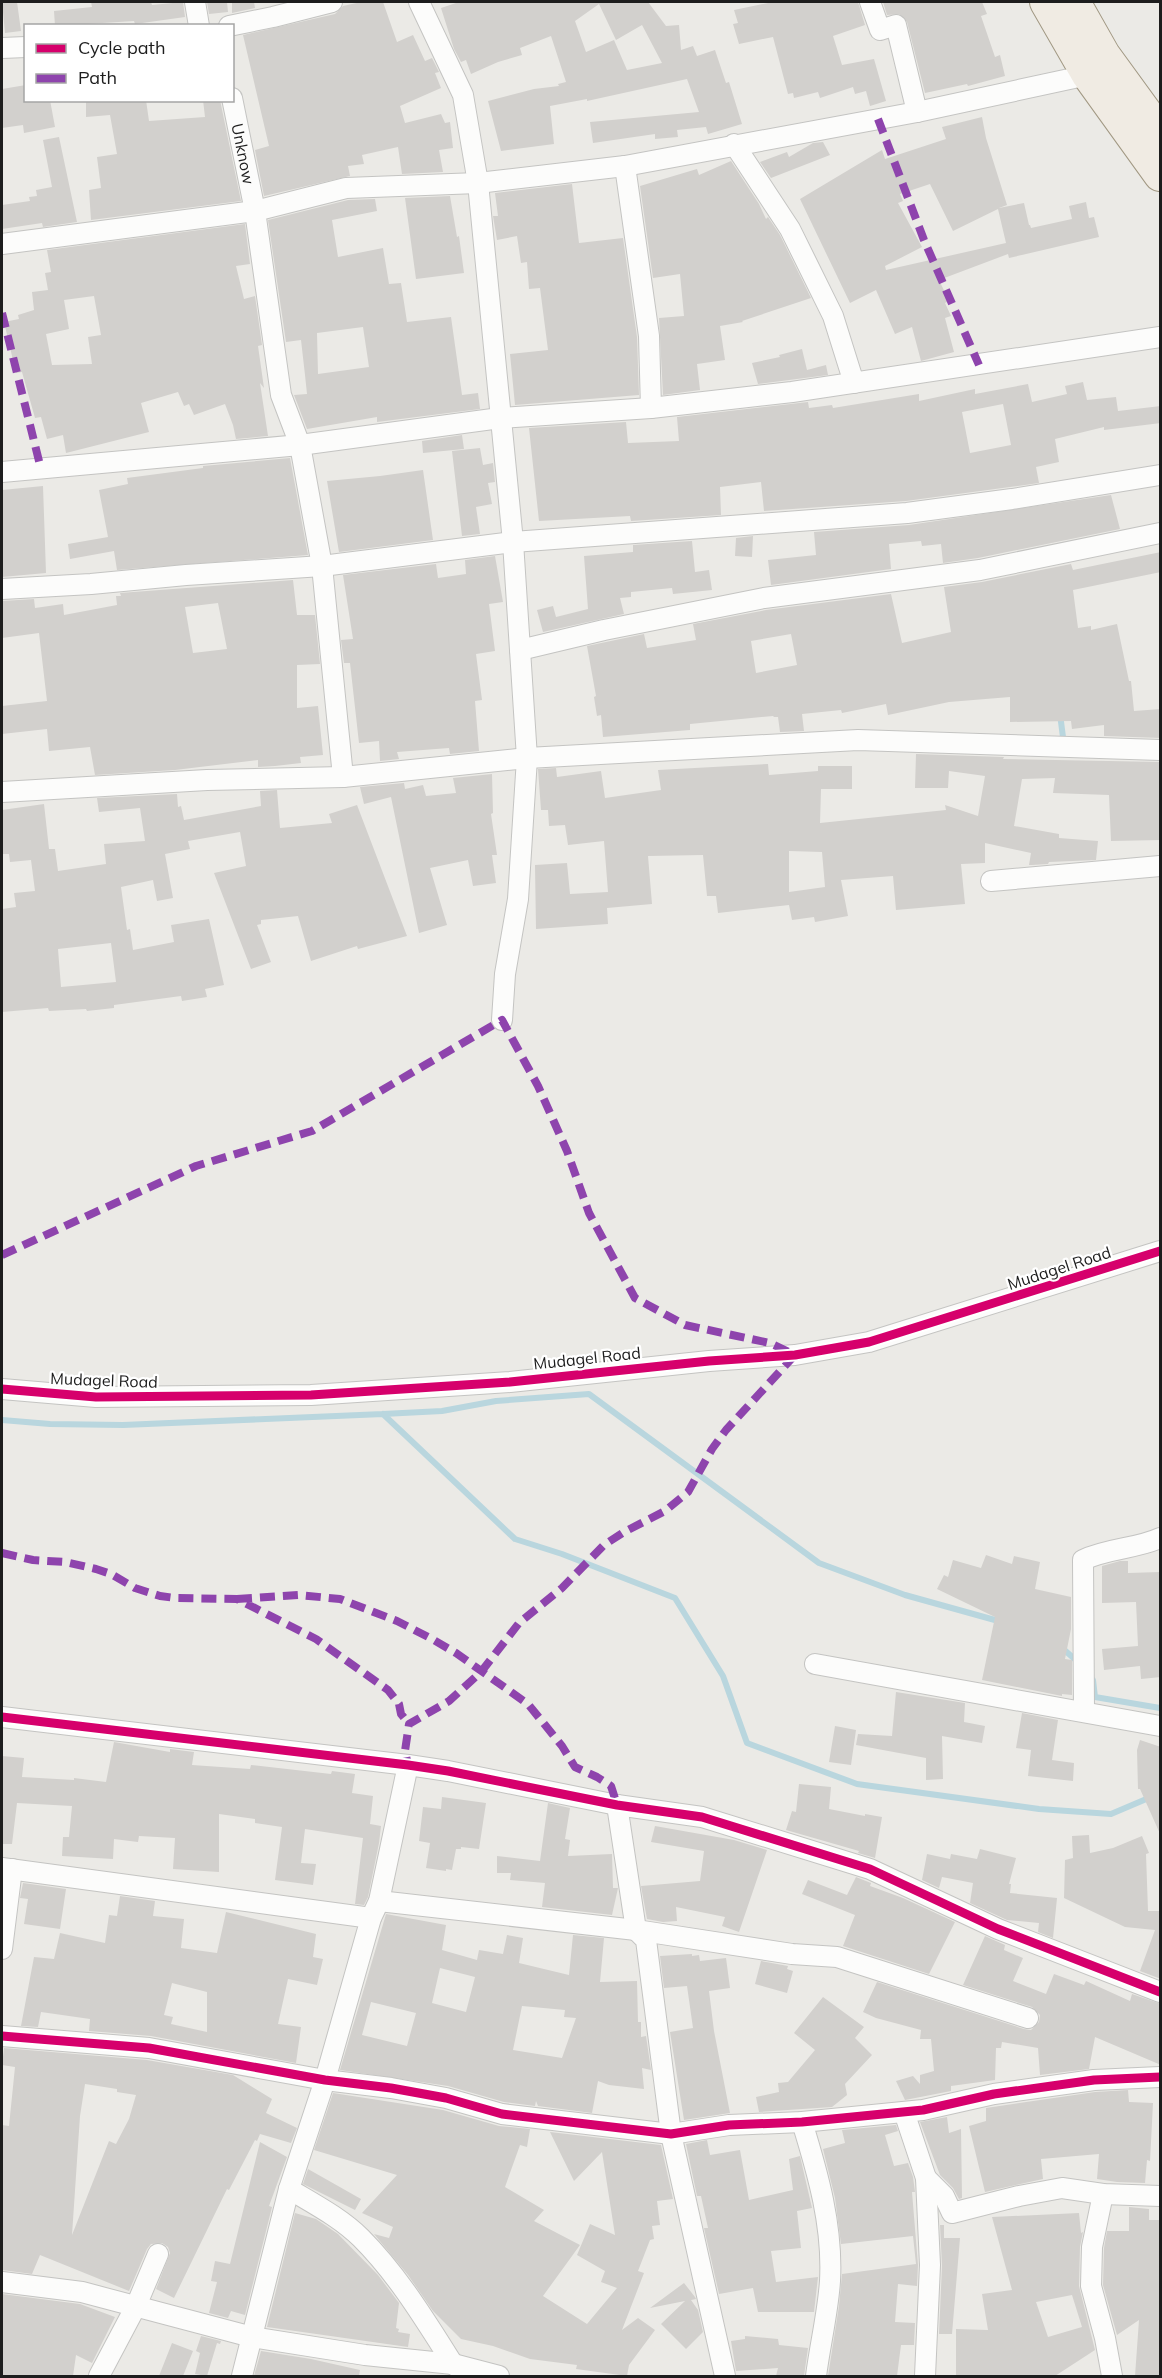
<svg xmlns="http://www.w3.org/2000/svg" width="1162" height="2378" viewBox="0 0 1162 2378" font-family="Mulish,sans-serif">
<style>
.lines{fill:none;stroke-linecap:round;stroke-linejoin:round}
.stream{stroke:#b9d6de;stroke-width:6}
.building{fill:#d2d0cd;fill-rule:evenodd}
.street-casing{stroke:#c4c4c2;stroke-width:22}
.primary-casing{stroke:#a19883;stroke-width:34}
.street{stroke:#fcfcfb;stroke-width:20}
.primary{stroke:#f0ebe3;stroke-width:32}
.quiet{stroke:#8e44ad;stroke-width:8;stroke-dasharray:15 8;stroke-linecap:butt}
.cycleway-casing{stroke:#fff;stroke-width:13}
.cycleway{stroke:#d6006c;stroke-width:9}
.labels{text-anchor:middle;stroke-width:4.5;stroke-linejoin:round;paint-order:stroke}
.street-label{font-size:16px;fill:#1d1d1d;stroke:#fff}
</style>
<rect width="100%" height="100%" fill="#ebeae6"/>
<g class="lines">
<path class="stream" d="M1060 714 1064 745
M383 1414 515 1539 562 1554 675 1598 723 1676 747 1743 857 1784 1039 1809 1111 1814 1151 1797
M2 1420 50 1424 123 1425 383 1414 442 1411 496 1401 589 1394 819 1563 905 1595 1002 1622
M1061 1647 1078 1662
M1093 1680 1095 1697 1160 1708"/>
</g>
<path class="building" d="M2 2H17L21 31 5 33Z
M91 2H151L152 5 183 2 185 17 135 24 134 21 55 26 54 11 92 7Z
M207 2H227L228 12 209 14Z
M232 2H254L255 8 232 13Z
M361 2H383L397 42 413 35 425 61 432 58 439 72 435 73 441 88 400 106 405 123 441 114 445 123 450 122 453 148 439 150 443 172 402 174 398 147 362 155 364 164 348 166 350 176 264 196 255 150 269 146 243 35 335 14 343 6Z
M459 2H648L666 26 679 25 681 50 693 46 697 56 715 50 726 83 729 82 742 124 708 134 706 127 677 130 678 137 655 139V134L593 143 590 122 699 112 687 79 587 101V99L550 106 554 144 501 151 488 101 534 89 559 86 558 84 566 82 551 36 520 48 522 55 498 62 471 74 466 60 461 62 454 49 441 8ZM599 4 616 40 642 25 662 63 627 70 614 40 586 52 575 21Z
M773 2H858L865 25 833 36 842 65 874 59 886 101 870 106 866 91 855 94 853 87 820 98 818 92 794 98 793 93 788 94 773 37 739 44 733 24 738 23 734 10Z
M883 2H982L987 14 981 16 995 57 1000 55 1005 76 968 86 967 84 925 93 907 22 899 14 887 15Z
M26 85V100H50L55 127 24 133 23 125 2 128V89Z
M86 100H146L149 121 205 117 203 100H220L241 201 91 220 89 190 101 188 97 157 117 154 110 115 86 117Z
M982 117 986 138 1007 205 999 208 1024 203 1029 225H1030L1031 228 1072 219 1069 206 1086 202 1089 218 1094 217 1099 237 1009 258 1008 254 939 280 949 301 945 303 951 316 945 318 954 352 921 361 912 327 895 334 876 290 850 303 800 199 882 150 885 159 946 139 942 127ZM930 184 953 231 998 209 1006 243 886 270 885 266 922 247 898 203 903 201 900 194Z
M59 137 77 222 43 227 42 223 2 229V205L30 201 29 197 37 196 36 190 52 187 43 140Z
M823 142 830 155 771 178 760 162 787 152 789 157 813 143Z
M731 161 759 204 766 219 768 217 780 235 811 298 742 321 743 322 720 326 725 360 697 364 700 390 663 395 659 318 684 316 680 274 653 278 640 186 697 169 699 175Z
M572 184 579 243 623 238 637 337 639 395 515 405 510 354 548 350 540 288 529 289 527 262 521 263 517 236 497 240 493 216H498L495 193Z
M450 196 457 237 459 236 464 273 416 279 405 198Z
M375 199 377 211 332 220 338 257 383 248 389 284 401 283 407 322 451 317 462 395 478 393 480 409 377 422V417L307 429 294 395 307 394 305 375 315 374 305 375 301 340 286 342 268 220 348 200ZM363 327 369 367 318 374 317 333Z
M245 224 250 264 236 266 244 299 255 296 262 345 258 346 264 388 260 383 268 436 236 439 233 425 225 404 194 415 189 404 184 406 178 392 141 403 149 432 66 453 63 435 47 439 41 417 35 418 22 372 16 373 4 322 19 319 18 315 34 310 32 292 48 290 45 273 51 272 47 250ZM94 296 101 335 88 337 92 364 52 365 46 334 69 329 64 300Z
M802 349 807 370 826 365 828 375 758 384 752 363 780 357 779 355Z
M1083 382 1087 400 1116 397 1118 411 1161 406V423L1104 430V427L1055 439 1059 462 1036 467 1039 483 1010 487 906 501 764 511 761 482 720 487 721 515 631 521 630 516 539 521 529 428 626 422 628 443 679 441 677 417 808 402 809 408 832 405 833 408 919 394V401L975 389V394L1028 384 1032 402 1067 394 1065 386ZM1003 404 1011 445 970 453 962 412Z
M462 435 464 449 423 453 422 441Z
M480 448 483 465 493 463 495 482 488 483 492 504 476 507 480 534 462 536 452 451Z
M290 458 308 555 117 570 114 551 70 559 68 544 108 537 99 490 128 484 127 478 203 468V466Z
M423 470 433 540 339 552 327 481 380 476Z
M43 486 46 573 2 577V490Z
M1111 495 1120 529 978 558 943 563 941 544 922 546 921 541 889 544 891 569 771 585 768 560 816 555 814 532 909 525Z
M753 536 752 557 735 556 736 538Z
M692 541 695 572 709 570 712 590 673 594 672 588 631 592V597L620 598 624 614 543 632 537 610 553 606 556 617 588 609 584 556 633 552V545Z
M1161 552V572L1073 590 1078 628 1091 626V630L1117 624 1129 681H1131L1134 711 1161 709V738L1104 736V725L1072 729 1071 721 1010 722V697L949 702 888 715 886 704 842 713 841 710 802 714 804 731 780 732 778 717H774L773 716 690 724V730L603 737 601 715 597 716 594 697 596 696 587 646 644 634 647 648 696 640 693 624 766 610 891 594 902 643 951 632 944 587 982 582 1071 564 1073 570ZM791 634 797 665 756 673 751 641Z
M495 556 503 602 489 604 495 651 476 654 482 700 475 701 479 751 450 754 449 748 397 752 399 759 380 761 379 741 359 743 350 663H344L341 640 353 639 343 575 436 564 438 578 466 574 465 560Z
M293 580 297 615H315L320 664 297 665V708L318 706 323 755 300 757 301 763 275 766 258 767V760L175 770 95 775 90 747 49 751 47 729 2 734V706L47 701 39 633 2 638V601L34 599 35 608 63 604 64 615 117 605 116 596H121L120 593ZM218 603 227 649 193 653 185 607Z
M916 754 1004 757 1003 759 1161 762V840L1111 841 1109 795 1053 793 1055 778 1022 779 1014 826 1059 834V838L1098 841 1096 860 1049 862 1048 864 1032 865H1029L1031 853 985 843V863L961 864 965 904 896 910 893 876 841 880 848 916 815 922 814 917 792 920 789 905 718 913 716 896H707L703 855 648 856 652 904 607 908 608 924 536 929 535 865 567 863 570 894 608 892 604 841 568 845 565 825 549 826 548 810H541L538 769 556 768 557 777 601 771 605 798 661 790 658 770 768 764 769 775 818 771V766H852V789H821L820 823 946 810 945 805 978 816 985 776 949 771 948 788H915ZM789 851 822 852 825 887 789 892Z
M492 774 493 813 491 814 497 855H492L496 883 473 886 468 860 430 868 447 925 419 933 391 797 364 804 360 787 404 783 405 789 423 785 426 796 456 793 453 778Z
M277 790 280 828 332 823 329 814 357 805 407 936 358 949 357 946 311 961 298 916 261 920V924L257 925 271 962 251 969 214 873 246 866 240 832 188 841 190 849 165 854 173 898 157 901 153 880 121 887 127 930 130 929 133 950 174 942 171 925 209 919 224 985 205 989 207 997 182 1001 181 996 114 1005V1008L87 1011 86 1009 49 1011 48 1008 2 1012V909L16 907 14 893 35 891 31 860 10 862 9 854H2V810L44 804 49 849H55L58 871 106 864 104 844 145 841 140 808 99 812 97 798 177 794 178 807 181 806 184 820 261 806 260 791ZM111 943 116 982 61 987 58 949Z
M986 1555 1012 1564 1014 1556 1040 1562 1035 1589 1071 1597V1629L1065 1659 1072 1660V1695L1062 1694V1696L982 1680 995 1617 937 1589 944 1575 948 1577 953 1560 981 1568Z
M1120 1561H1128V1573L1160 1572 1161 1677 1141 1679 1140 1666 1104 1670 1102 1649 1138 1646 1136 1602 1102 1603V1566Z
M896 1692 965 1703 964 1722 985 1726 982 1743 942 1736 943 1779 926 1780V1758L856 1745 858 1734 892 1736Z
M1022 1713 1058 1720 1052 1760 1074 1763 1073 1781 1028 1776 1031 1750 1016 1748Z
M835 1726 856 1730 851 1765 829 1762Z
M1140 1740 1161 1747V1836L1140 1789H1138L1137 1750Z
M114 1742 170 1752V1749L194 1752 192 1765 250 1769 251 1765 331 1774 332 1771 355 1774 352 1793 373 1796 370 1824 381 1826 379 1843 368 1897 364 1905 355 1904 363 1838 305 1829 301 1863 316 1864 313 1885 275 1880 282 1827 255 1823V1819L219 1814V1872L173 1869 175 1838 139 1836 138 1842 114 1839 113 1859 62 1856 63 1837H69L72 1806 17 1803 12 1844H2V1756L24 1758 22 1777 74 1780V1778L106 1782Z
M799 1784 831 1787 829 1809 865 1816V1814L882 1817 875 1858 858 1853 859 1851 786 1830 792 1811 796 1812Z
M442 1797 486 1803 479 1849 461 1847V1849H456L452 1870 446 1869V1871L426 1868 430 1843 419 1841 423 1807 441 1809Z
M548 1803 570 1808 565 1839 570 1840 568 1856 612 1854 613 1888H618L612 1915 542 1907 545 1883 510 1880 511 1873H497V1856L540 1861Z
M655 1826 734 1840 767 1850 739 1932 722 1926 725 1917 676 1907 677 1921 663 1922 647 1919 641 1886 700 1881 704 1851 651 1842Z
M1089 1835 1090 1853 1113 1848 1142 1836 1149 1853 1146 1854 1148 1911H1161V1979L1140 1971 1155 1930 1125 1927 1064 1898 1065 1860 1073 1858 1072 1836Z
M980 1849 1016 1858 1009 1884H1011L1010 1893 1057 1898 1053 1938 1038 1932 1039 1923 1007 1920 970 1903 973 1883 942 1877 939 1888 922 1880 927 1854 950 1859 951 1854 977 1859Z
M856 1877 871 1883 870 1886 903 1898 955 1922 929 1974 843 1946 855 1915 802 1894 808 1880 847 1895Z
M23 1883 66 1889 60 1929 24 1924 28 1899 20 1898Z
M120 1896 155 1901 153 1916 184 1919 181 1948 217 1953 226 1912 316 1934 313 1957 323 1959 317 1985 288 1979 278 2024 301 2027 296 2063 151 2036 89 2031 90 2019 41 2012 38 2027 21 2026 34 1957 54 1959 60 1933 105 1943 109 1915 117 1916ZM172 1983 207 1992V2032L171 2024 173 2017 164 2015Z
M386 1914 446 1925 442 1950 477 1960 479 1950 503 1954 507 1935 523 1938 519 1963 569 1975 573 1935 604 1938 600 1982 637 1981 638 2022H641V2037L646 2036 651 2070 642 2068 644 2089 609 2085 598 2081 592 2113 538 2106 536 2101 535 2106 504 2102 448 2086 340 2070ZM440 1968 475 1977 466 2012 432 2003ZM371 2002 416 2013 407 2046 362 2035ZM522 2006 565 2010 564 2017 576 2018 562 2058 513 2050Z
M985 1936 1005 1945 1004 1950 1023 1958 1013 1981 1046 1994 1054 1974 1084 1985 1086 1981 1130 2001 1132 1994 1161 2004V2065L1095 2037 1089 2069 1040 2075 1038 2048 1002 2042 1001 2048H996L995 2080 951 2086V2091L905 2100 896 2081 913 2076 920 2084V2075L934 2071 931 2039H920L921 2030 876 2018 863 2012 877 1982 1024 2029 1031 2030 1039 2022 1040 2015 1032 2007 963 1985Z
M692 1954V1956L699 1955 700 1961 726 1958 730 1988 709 1991 714 2031 730 2113 684 2120 670 2032 693 2028 687 1986 664 1988 660 1956Z
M761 1961 788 1966 787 1969 793 1971 787 1993 755 1984Z
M823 1997 864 2027 855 2038 872 2055 845 2084 847 2095 832 2107 759 2112 756 2097 779 2092 778 2083 788 2082 815 2050 794 2033Z
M4 2048 147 2060 233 2075 272 2099 266 2113 297 2128 291 2143 260 2134 257 2141 255 2140 229 2190 227 2189 174 2298 156 2289 170 2253 168 2247 162 2243 151 2244 147 2249 129 2291 40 2255 32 2274 2 2270V2125L9 2126 15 2067 2 2065ZM85 2084 117 2089V2092L136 2095 129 2119 116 2144 109 2141 72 2235 80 2116Z
M1128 2090 1129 2102 1153 2103 1150 2161 1147 2160 1145 2183 1117 2182 1097 2179 1099 2154 1041 2159 1043 2179 985 2192 969 2126 986 2121V2108L1095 2092Z
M333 2093 443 2110 499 2126 530 2129 527 2147 520 2145 505 2187 544 2210 534 2221 580 2245 543 2296 587 2324 617 2288 601 2282 605 2271 577 2255 590 2224 615 2235 602 2152 574 2181 550 2132 661 2145 673 2199 657 2201 660 2225 652 2226 654 2239 650 2240 638 2271 644 2273 622 2330 638 2318 655 2330 629 2365 627 2376 576 2369 577 2365 530 2359 493 2346 461 2339 433 2311 408 2275 374 2234 389 2238 393 2227 362 2213 397 2175 314 2150Z
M947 2117 949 2133 961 2129 962 2198 959 2199 953 2188 940 2175 920 2122Z
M896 2125 898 2131 885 2135 894 2166 908 2163 913 2177 915 2192H912L918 2265 917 2286 898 2284 895 2322 915 2323 914 2345H901L897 2376H828L839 2306 842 2274 916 2264 913 2236 841 2244 835 2198 823 2149 845 2143 842 2130Z
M707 2140 710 2155 740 2150 749 2200 793 2190 789 2159 800 2156 812 2208 797 2211 801 2248 771 2251 776 2282 818 2277 814 2312H758L753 2288 719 2294 704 2228H708L701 2196H697L686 2144Z
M260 2142 287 2157 269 2206 272 2207 245 2315 231 2311 228 2318 209 2313 217 2282 211 2281 215 2261 230 2264Z
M308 2169 361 2199 355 2210 303 2184Z
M1129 2207 1149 2209V2220H1161V2376H1135L1139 2320 1117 2335 1103 2285 1104 2248 1107 2231H1129Z
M295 2213 316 2219 338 2234 378 2275 399 2303 396 2328 399 2329 398 2332 410 2334 408 2347 267 2327Z
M1079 2213 1081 2233 1083 2232 1080 2247 1079 2286 1095 2350 1055 2376H956V2329L988 2330 982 2294 1012 2290 992 2217ZM1072 2295 1082 2327 1048 2337 1036 2302Z
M940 2225H944V2238H960L952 2334H939L942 2266Z
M684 2283 695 2297 696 2299 691 2300 698 2310 703 2332 686 2349 661 2324 685 2301 650 2308Z
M2 2294 80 2304 115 2317 92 2363 76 2355 73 2376H2Z
M201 2336 221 2341 220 2344 217 2343 207 2376 195 2374 200 2353 196 2351Z
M745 2336 778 2339 779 2345 808 2348 804 2376H776L778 2368 736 2371 731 2341 745 2339Z
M172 2343 193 2351 183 2376H159Z
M261 2351 311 2359 360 2370 359 2376H254Z"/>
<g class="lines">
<defs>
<g id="street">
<path d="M195 2 199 26"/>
<path d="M419 2 463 95 478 183 513 542 527 758 518 899 505 974 502 1020"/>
<path d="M870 2 880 30 896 25 917 112"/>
<path d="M229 26 273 17 332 2"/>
<path d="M2 48 26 47"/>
<path id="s1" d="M232 98 255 211 281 395 300 445 322 566 343 777"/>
<path d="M734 144 790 229 833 316 854 383"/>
<path d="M625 166 649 336 651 408"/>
<path d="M2 244 255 211 346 188 478 183 625 166 917 112 1088 75"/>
<path d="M2 472 300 445 500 418 651 408 792 392 1160 337"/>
<path d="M2 589 91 584 186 575 322 566 513 542 907 513 1012 499 1160 475"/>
<path d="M520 650 604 630 764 598 980 570 1160 533"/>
<path d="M2 792 207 780 343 777 527 758 858 740 1160 750"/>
<path d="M991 881 1160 866"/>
<path d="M2 1389 96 1397 311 1395 510 1382 709 1361 795 1355 869 1342 1160 1251"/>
<path d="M815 1664 1160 1726"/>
<path d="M1084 1711 1083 1560C1108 1548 1136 1549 1160 1538"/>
<path d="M2 1717 408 1765 448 1771 617 1805 702 1817 870 1869 998 1929 1160 1992"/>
<path d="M617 1805 636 1930 646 1940 671 2134 725 2376"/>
<path d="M2 1868 371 1918"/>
<path d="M379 1901 636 1930 792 1954 837 1957 1028 2018"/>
<path d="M2 1949 12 1869"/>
<path d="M2 2036 149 2048 325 2080 391 2088 446 2098 502 2114 671 2134 729 2125 802 2122 923 2110 994 2094 1094 2080 1160 2077"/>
<path d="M904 2112 926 2178 930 2265 925 2376"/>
<path d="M802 2122C818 2174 833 2226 830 2281 828 2312 820 2345 816 2376"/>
<path d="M926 2178 944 2196 952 2213 1019 2196 1062 2188 1103 2194 1160 2196"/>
<path d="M289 2189C314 2204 341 2218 361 2238 398 2275 425 2320 453 2364L460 2369"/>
<path d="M1103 2194 1092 2247 1091 2286 1105 2338 1112 2376"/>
<path d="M2 2282 82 2292 252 2337 365 2355 453 2364 499 2376"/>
<path d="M99 2376 136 2306 158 2254"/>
<path d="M242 2376 289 2189 325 2080 371 1918 379 1901 408 1765"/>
</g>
<path id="primary" d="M1046 2 1088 75 1160 175
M1074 2 1104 55 1160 132"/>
</defs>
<use href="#street" class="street-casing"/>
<use href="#primary" class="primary-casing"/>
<use href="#street" class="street"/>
<use href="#primary" class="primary"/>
<path class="quiet" d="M878 119 924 240 979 365
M2 313 41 469
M2 1255 196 1166 312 1131 502 1020 538 1086 567 1151 589 1213 635 1298 685 1325 770 1343 795 1355 726 1430 712 1449 688 1492 665 1511 624 1532 604 1545 562 1588 519 1623 481 1672 449 1701 409 1724 405 1751 408 1765
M2 1553 33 1560 65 1562 96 1569 111 1574 135 1588 160 1596 175 1598 237 1599 316 1639 388 1690 399 1704 401 1714 409 1724
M237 1599 299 1595 340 1599 397 1621 432 1639 456 1653 528 1704 562 1746 575 1767 597 1777 611 1786 617 1805"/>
<defs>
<path id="cycleway" d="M2 1389 96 1397 311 1395 510 1382 709 1361 795 1355 869 1342 1160 1251
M2 1717 408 1765 448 1771 617 1805 702 1817 870 1869 998 1929 1160 1992
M2 2036 149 2048 325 2080 391 2088 446 2098 502 2114 671 2134 729 2125 802 2122 923 2110 994 2094 1094 2080 1160 2077"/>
</defs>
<use href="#cycleway" class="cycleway-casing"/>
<use href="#cycleway" class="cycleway"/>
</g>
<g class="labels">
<g class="street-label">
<text dy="6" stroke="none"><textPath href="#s1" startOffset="57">Unknow</textPath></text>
<text transform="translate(1059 1268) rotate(-18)" y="6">Mudagel Road</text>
<text transform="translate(587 1358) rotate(-6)" y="6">Mudagel Road</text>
<text transform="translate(104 1380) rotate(2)" y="6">Mudagel Road</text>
</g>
</g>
<rect width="1162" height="2378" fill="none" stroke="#1d1d1d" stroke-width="6"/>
<rect x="24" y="24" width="210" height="78" fill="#ffffff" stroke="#a5a5a5" stroke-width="1.5"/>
<rect x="36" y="44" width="30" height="9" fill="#d6006c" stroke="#a5a5a5" stroke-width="1.5"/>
<text x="78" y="54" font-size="18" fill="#1d1d1d">Cycle path</text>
<rect x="36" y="74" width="30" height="9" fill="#8e44ad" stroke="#a5a5a5" stroke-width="1.5"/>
<text x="78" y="84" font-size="18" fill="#1d1d1d">Path</text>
</svg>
